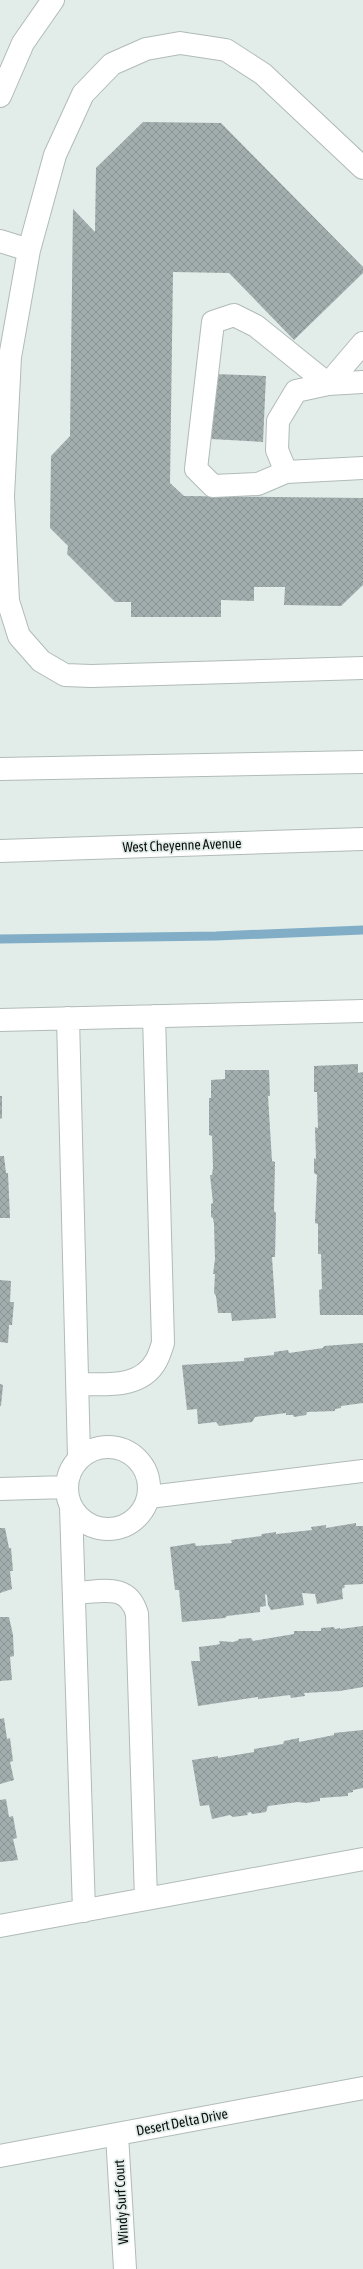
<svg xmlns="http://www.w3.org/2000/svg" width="363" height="2269" viewBox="0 0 363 2269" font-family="'Asap Condensed',sans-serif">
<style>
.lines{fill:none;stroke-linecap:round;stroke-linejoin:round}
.stream{stroke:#81aec6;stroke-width:9}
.building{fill:url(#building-cross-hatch)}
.minor-casing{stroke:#b1bbb8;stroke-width:24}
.major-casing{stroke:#b1bbb8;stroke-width:24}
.minor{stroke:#fff;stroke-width:22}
.major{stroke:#fff;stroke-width:22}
.labels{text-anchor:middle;stroke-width:3.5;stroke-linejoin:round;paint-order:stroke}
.street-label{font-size:14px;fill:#0c0f0e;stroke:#e2edea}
</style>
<defs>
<pattern id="building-cross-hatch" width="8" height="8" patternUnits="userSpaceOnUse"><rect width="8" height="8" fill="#a2adae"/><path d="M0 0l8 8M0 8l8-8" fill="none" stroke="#8a9494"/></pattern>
</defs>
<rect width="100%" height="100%" fill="#e2edea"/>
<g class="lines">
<path class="stream" d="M0 939 216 936 363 930"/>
</g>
<path class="building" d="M143 122 221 123 363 267V273L294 340 229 273 173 272 170 483 184 496 363 498V585L341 606 284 605 285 587H254V601L221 600V617H131V602H115L67 554 68 546 50 528 51 456 70 436 73 209 95 232 96 168Z
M214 374 266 376 263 442 211 439Z
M358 1064V1073L363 1072V1315H320L319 1290 322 1289 321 1254H318V1224L315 1223 317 1175 314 1173V1158L316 1159 315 1127 318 1128 317 1092H314V1066Z
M225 1070H269L270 1096H268L272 1161 275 1162 274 1211 276 1213 275 1257H272L276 1318 232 1321 231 1313H218L216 1296 214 1293 215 1274H213L215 1259 214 1224 213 1218 211 1217V1204L213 1203 210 1175H212L213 1168 212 1136 209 1135V1098H211V1080L225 1079Z
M0 1096H2V1118L0 1119Z
M0 1156H4L6 1173H8L10 1218H0Z
M0 1280 11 1281 10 1302H14L12 1325H9L8 1343 0 1342Z
M363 1343V1403L341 1406V1408L335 1409V1411L307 1412 306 1415 294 1417 293 1415H286V1413L255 1417 252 1422 219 1426 216 1422 198 1424 197 1409 187 1410 182 1365 244 1361V1358L274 1355V1352L288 1350 289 1353 323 1348 324 1346Z
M0 1384 3 1385 1 1406H0Z
M356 1523V1526H363V1584L344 1585 345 1587 342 1589 343 1599 317 1604 315 1594 302 1593 304 1605 271 1610 268 1605 267 1595 265 1594 266 1606 260 1607V1612L227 1616 225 1618 182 1622 179 1590H175L170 1547 195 1543 196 1546 232 1543 231 1540 261 1536 262 1534 276 1532V1534L312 1530 311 1527 326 1525V1528Z
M0 1528H5L9 1548H11L13 1571H10L12 1589 0 1593Z
M0 1617H9L13 1635 14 1656 10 1657 12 1680 0 1681Z
M363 1626V1687L340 1691 304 1693 305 1696 291 1698 290 1695 258 1699V1697L198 1706 191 1661H200L199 1647 215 1645 220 1644 219 1641 233 1642 239 1640 238 1639 251 1638 253 1641 294 1634V1631H321V1628L334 1627 335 1629 340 1628V1629Z
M4 1718 7 1739 10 1738 13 1761 10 1762 14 1780 0 1784V1719Z
M363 1730V1788L353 1790V1792L348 1793V1796L320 1798V1801L306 1803 298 1802 268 1806 266 1812 252 1814 251 1812 247 1813 248 1815 233 1817 230 1815 212 1819 209 1805 200 1806 192 1760 218 1756V1758L254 1752V1749L283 1744 284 1741 299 1738V1742L334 1735V1733Z
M6 1799 9 1817 13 1816 17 1838 13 1839 18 1860 0 1862V1800Z"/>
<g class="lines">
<defs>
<path id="minor" d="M0 96 23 43 53 0
M0 241 29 250 55 155 83 94 112 64 146 49 180 43 226 50 263 74 363 168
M29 250 10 357 3 496 8 601 19 636 41 661 65 675 91 676 363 668
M363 382 328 384 296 391 278 421 277 450 286 472 363 468
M286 472 258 484 213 486 196 469 213 322 234 315 256 326 328 384 363 343
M68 1018 79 1457
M0 1020 363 1011
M78 1384C104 1384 141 1389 156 1361 159 1356 161 1349 163 1343L154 1016
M67 1488a41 41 0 1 1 82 0a41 41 0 1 1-82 0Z
M0 1489 66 1487
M149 1497 363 1471
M71 1507 84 1911
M74 1593C101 1592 128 1582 137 1614L146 1899
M0 1926 363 1859
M117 2135 125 2269
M0 2156 363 2088"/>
<path id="major" d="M0 769 363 762
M0 851 363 839"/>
</defs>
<use href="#minor" class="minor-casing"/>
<use href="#major" class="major-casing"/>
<use href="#minor" class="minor"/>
<use href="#major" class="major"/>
</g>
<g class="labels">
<g class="street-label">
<text transform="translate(182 845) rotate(-2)" y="5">West Cheyenne Avenue</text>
<text transform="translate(182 2122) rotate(-11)" y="5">Desert Delta Drive</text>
<text transform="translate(121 2202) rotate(-93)" y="5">Windy Surf Court</text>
</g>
</g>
</svg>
